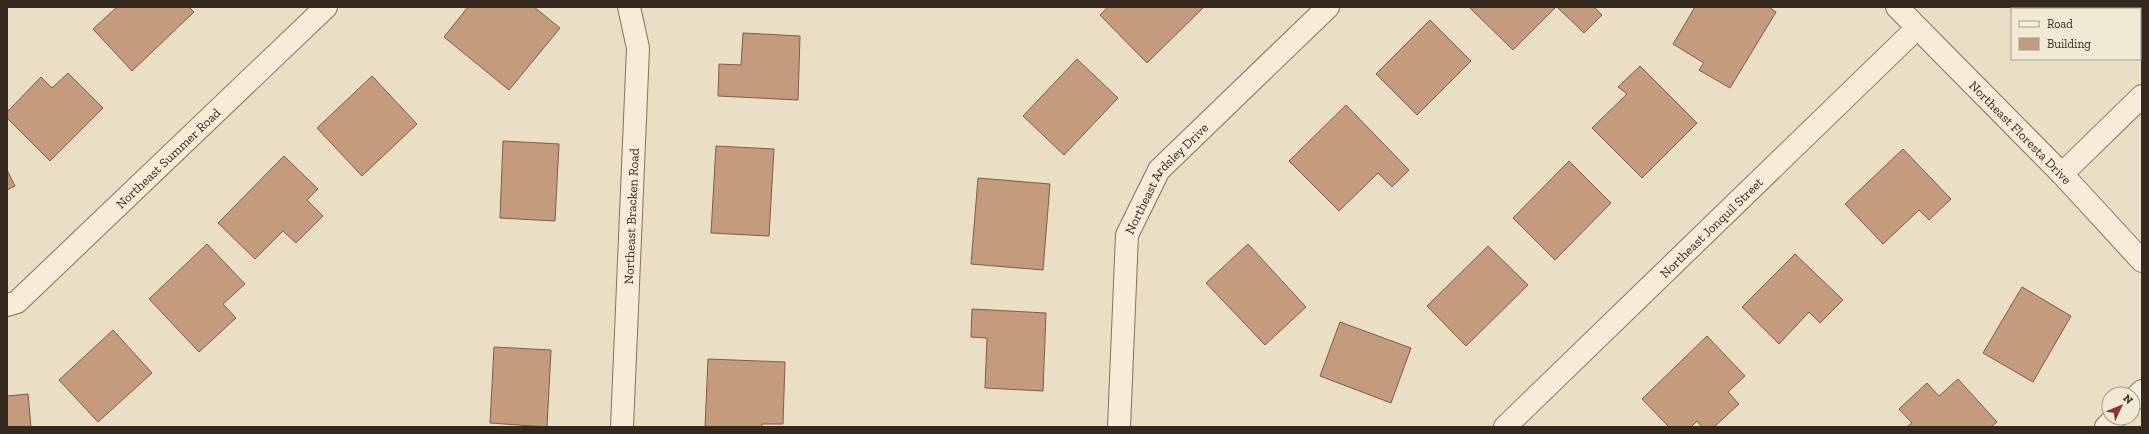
<svg xmlns="http://www.w3.org/2000/svg" width="2149" height="434" viewBox="0 0 2149 434" font-family="'Zilla Slab',serif">
<style>
.building{fill:#c59b7e;stroke:#815b45}
.lines{fill:none;stroke-linecap:round;stroke-linejoin:round}
.minor-casing{stroke:#83715d;stroke-width:24}
.tertiary-casing{stroke:#83715d;stroke-width:24}
.minor{stroke:#f6ecd7;stroke-width:22}
.tertiary{stroke:#f6ecd7;stroke-width:22}
.labels{text-anchor:middle;stroke-width:4;stroke-linejoin:round;paint-order:stroke}
.street-label{font-size:13px;fill:#35291f;stroke:#f2e9d4}
</style>
<rect width="100%" height="100%" fill="#eadfc5"/>
<path class="building" d="M117 7H189L194 12 132 71 93 29Z
M468 7H534L560 28 509 90 444 37Z
M1108 7H1204L1147 63 1100 15Z
M1469 7H1556L1513 50Z
M1557 7H1594L1602 15 1584 33Z
M1695 7H1769L1776 12 1730 88 1699 70 1704 63 1673 44Z
M2059 7H2104L2102 9H2061Z
M1430 20 1471 61 1417 115 1376 74Z
M743 33 800 36 798 100 718 96 719 64 741 65Z
M1077 59 1118 98 1064 155 1023 116Z
M1640 66 1697 123 1642 178 1592 128 1627 94 1618 87Z
M68 73 103 108 50 161 7 118V112L41 77 52 88Z
M372 76 417 124 362 176 317 128Z
M1346 105 1409 170 1392 187 1378 173 1339 211 1289 161Z
M503 141 559 144 555 221 500 218Z
M716 146 774 149 769 236 711 233Z
M1903 149 1951 199 1929 220 1919 210 1883 244 1845 204Z
M284 156 318 189 307 200 323 216 296 243 283 231 255 259 218 223Z
M1569 161 1611 203 1555 260 1513 218Z
M7 170 15 186 7 190Z
M978 178 1050 184 1043 270 971 264Z
M207 244 245 284 223 304 236 318 199 352 149 299Z
M1248 244 1306 307 1265 345 1206 283Z
M1488 246 1528 285 1466 346 1427 306Z
M1795 254 1843 300 1820 323 1809 312 1779 344 1742 307Z
M2022 287 2071 316 2033 382 1983 353Z
M972 309 1046 313 1043 391 985 388 987 338 971 337Z
M1340 322 1411 348 1391 403 1320 376Z
M113 330 152 373 98 422 59 380Z
M1707 336 1745 376 1728 392 1739 404 1714 427H1702L1697 421 1691 427H1669L1642 399Z
M494 347 551 350 547 427 490 423Z
M708 359 785 362 783 424H762V427H705Z
M1958 379 1997 422 1991 427H1907L1912 423 1899 409 1927 383 1939 396Z
M28 394 31 427H7V396Z"/>
<g class="lines">
<defs>
<g id="minor">
<path d="M2062 174 2142 96"/>
<path id="s1" d="M7 305 17 302 326 7"/>
<path d="M2133 400 2142 391"/>
<path id="s2" d="M622 427 638 48 629 7"/>
<path id="s3" d="M1119 427 1127 235 1159 170 1328 7"/>
<path id="s4" d="M1505 427 1917 28"/>
<path d="M2106 427 2115 418"/>
</g>
<g id="tertiary">
<path id="s5" d="M1897 7 2062 174 2142 261"/>
</g>
</defs>
<use href="#minor" class="minor-casing"/>
<use href="#tertiary" class="tertiary-casing"/>
<use href="#minor" class="minor"/>
<use href="#tertiary" class="tertiary"/>
</g>
<g class="labels">
<g class="street-label">
<text dy="5" stroke="none"><textPath href="#s5" startOffset="176">Northeast Floresta Drive</textPath></text>
<text dy="5" stroke="none"><textPath href="#s1" startOffset="219">Northeast Summer Road</textPath></text>
<text dy="5" stroke="none"><textPath href="#s3" startOffset="262">Northeast Ardsley Drive</textPath></text>
<text dy="5" stroke="none"><textPath href="#s2" startOffset="211">Northeast Bracken Road</textPath></text>
<text dy="5" stroke="none"><textPath href="#s4" startOffset="287">Northeast Jonquil Street</textPath></text>
</g>
</g>
<rect width="2149" height="434" fill="none" stroke="#35291f" stroke-width="16"/>
<rect x="2011" y="8" width="130" height="52" fill="#f2e9d4" stroke="#a69c8c"/>
<rect x="2019" y="21" width="20" height="6" fill="#f6ecd7" stroke="#a69c8c"/>
<text x="2047" y="28" font-size="12" fill="#35291f">Road</text>
<rect x="2019" y="38" width="20" height="12" fill="#c59b7e" stroke="#a69c8c"/>
<text x="2047" y="48" font-size="12" fill="#35291f">Building</text>
<g transform="translate(2121 406) rotate(46)"><circle r="19" fill="#f2e9d4" stroke="#a69c8c"/>
<path d="M0-3L7 15L0 10L-7 15Z" fill="#8d3234"/>
<text y="-6" font-size="11" font-weight="bold" text-anchor="middle" fill="#35291f">N</text>
</g>
</svg>
